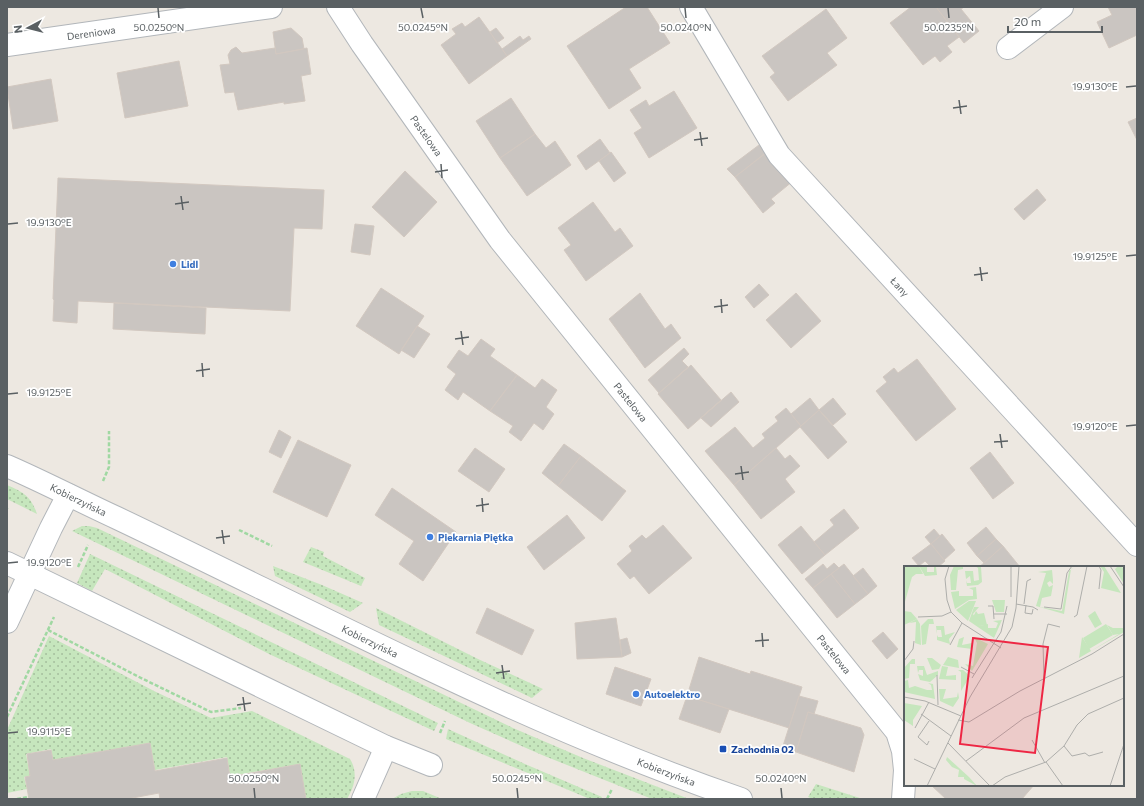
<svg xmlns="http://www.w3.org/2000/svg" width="1144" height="806" viewBox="0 0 1144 806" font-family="Commissioner,sans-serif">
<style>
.grass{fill:url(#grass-dots)}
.building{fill:#cac5c1;stroke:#d2c8c0}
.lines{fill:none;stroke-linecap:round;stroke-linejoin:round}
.minor-casing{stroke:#b2b6ba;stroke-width:24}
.path{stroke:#a0d8a2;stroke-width:2.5;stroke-dasharray:4 2;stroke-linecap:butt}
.minor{stroke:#fff;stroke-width:22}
.ticks{fill:none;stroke:#5a6063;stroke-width:1.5}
.shop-dot{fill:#3f7fe0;stroke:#fff;stroke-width:1.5}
.transit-dot{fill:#1a4fb4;stroke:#fff;stroke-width:1.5}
.labels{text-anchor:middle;stroke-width:3.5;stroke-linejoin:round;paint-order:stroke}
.street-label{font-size:10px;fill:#5a6063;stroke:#fff}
.shop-label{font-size:10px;font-weight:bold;fill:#366cbe;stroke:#fff;text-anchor:start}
.transit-label{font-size:10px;font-weight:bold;fill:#164399;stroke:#fff;text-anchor:start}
.inset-road{fill:none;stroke:#aeaeab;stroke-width:1}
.view{fill:#ee2744;fill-opacity:0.15;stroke:#ee2744;stroke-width:2}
.inset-edge{fill:none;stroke:#5a6063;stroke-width:2}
.ticks-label{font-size:10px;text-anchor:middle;fill:#5a6063;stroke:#fff;stroke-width:3.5;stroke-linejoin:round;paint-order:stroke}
</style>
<defs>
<pattern id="grass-dots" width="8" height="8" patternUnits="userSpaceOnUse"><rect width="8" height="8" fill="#c6e6bd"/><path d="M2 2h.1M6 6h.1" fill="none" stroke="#a4be9d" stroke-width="1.8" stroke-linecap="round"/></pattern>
</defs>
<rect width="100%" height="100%" fill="#ede8e1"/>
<path class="grass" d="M7 485C23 492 31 496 37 514L7 499Z
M82 526H89L97 528 513 728 583 758 689 799H652L542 755 470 723 72 531Z
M311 547 324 552 323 556 365 578 361 586 303 562Z
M90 554 438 723 434 731 269 654 105 569 92 591 77 583Z
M273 566 322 585 363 603 350 612 275 576Z
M376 608 478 659 543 689 532 698 379 625Z
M49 636 154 691 211 718 252 711 350 759C358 772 355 786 347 799H306L300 764 230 776 227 757 155 770 150 743 53 760 51 749 26 754 30 776 24 777 27 789 7 793V730Z
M448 729 525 764 602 797 601 799H590L446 739Z
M816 784 863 799H813L808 797Z
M412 791H423L442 799H392L401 794Z"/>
<path class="building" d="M626 7H647L670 43 629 69 641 88 609 109 567 46Z
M911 7H936L959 37 947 46 952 52 940 62 935 56 923 65 890 23Z
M936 7H964L961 9 979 31 964 43Z
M1108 7H1137V35L1109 48 1097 22 1112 15Z
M826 9 847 38 827 53 837 65 788 101 770 77 775 73 762 56Z
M479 17 507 56 469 84 441 45 456 34 452 29 462 23 465 27Z
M291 28 302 38 304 49 276 54 273 32Z
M496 28 504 38 497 43 490 32Z
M520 36 523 40 529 36 531 39 507 56 502 49Z
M236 47 242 53 275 48 276 54 307 48 311 74 301 76 305 101 284 104V102L238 110 234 92 225 93 220 65 230 64 228 55 231 50Z
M179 61 188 106 125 118 117 73Z
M51 79 58 121 13 129 7 87Z
M674 91 697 128 649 158 634 133 642 128 630 110 646 100 649 106Z
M511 98 535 134 500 158 476 121Z
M1137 118V140L1128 122Z
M535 134 546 148 555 141 571 165 527 196 500 158Z
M600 139 610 153 586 170 577 156Z
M759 145 766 153 735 177 727 169Z
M769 150 793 181 771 199 775 203 763 213 735 177Z
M611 152 626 173 614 182 599 161Z
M405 171 437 202 404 237 372 207Z
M58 178 324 190 322 229 294 228 290 311 78 301 77 323 53 321 54 300 53 299Z
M1037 189 1046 200 1024 220 1014 209Z
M593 202 615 232 620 228 633 246 586 281 564 250 571 245 558 228Z
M355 224 374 226 370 255 351 252Z
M759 284 769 295 754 308 745 297Z
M381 288 424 316 399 354 356 326Z
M640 293 665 329 671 324 681 338 645 368 609 319Z
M796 293 821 321 791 348 766 320Z
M114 303 206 308 205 334 113 329Z
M417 326 430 334 414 358 401 350Z
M481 339 495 349 490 356 517 375 490 411 463 392 458 400 445 390 456 374 447 367 459 350 468 356Z
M684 348 689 354 682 361 688 367 659 393 648 380Z
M917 359 956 409 916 441 876 391 887 382 883 377 894 368 898 373Z
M691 365 721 400 688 429 658 394Z
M517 375 535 388 542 379 557 390 546 407 554 414 543 430 534 423 521 441 509 432 513 426 490 411Z
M731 392 739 402 711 427 701 418Z
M810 398 819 410 801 426 791 414Z
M833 398 846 414 833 425 819 410Z
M786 408 801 426 734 485 705 451 735 427 753 448 765 438 762 434 778 421 775 417Z
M819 410 847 442 828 459 800 427Z
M279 430 291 437 281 458 269 452Z
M298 440 351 465 327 517 273 492Z
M564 444 581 456 558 486 542 473Z
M475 448 505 469 489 492 458 471Z
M776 448 785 459 790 455 800 466 785 479 795 492 761 519 734 485Z
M990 452 1014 483 993 499 970 468Z
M581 456 626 491 602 521 558 486Z
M392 488 456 532 423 581 399 564 414 541 375 515Z
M844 509 859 528 825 555 814 542 834 525 830 520Z
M567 515 585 538 544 570 527 547Z
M663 525 692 558 649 594 634 576 630 579 617 564 632 551 629 546 642 535 646 539Z
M801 526 825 555 802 574 778 545Z
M986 527 996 539 977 556 967 543Z
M934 529 940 536 931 544 925 537Z
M942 534 955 550 944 560 931 544Z
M996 539 1003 546 984 563 977 556Z
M931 544 945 561 938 567H931L925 561 919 566 912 558Z
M1003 546 1020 567H979L984 563Z
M834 563 839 568 813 588 805 579 823 564 827 569Z
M844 564 868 594 855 604 831 574Z
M863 568 877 586 868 594 853 576Z
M831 574 855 604 837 618 813 588Z
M487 608 534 630 522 655 476 633Z
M616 618 622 657 577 659 575 623Z
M883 632 898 649 887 659 872 641Z
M627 638 631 653 622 657 620 640Z
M699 657 750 674 751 671 802 687 789 728 687 696Z
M615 667 651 679 641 706 606 694Z
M687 696 729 709 720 733 679 719Z
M799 696 818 701 814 714 808 712 796 752 782 749Z
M808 712 861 728 864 735 854 772 796 752Z
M150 743 155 771 227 758 230 777 300 764 306 799H160L159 793 127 799H29L25 777 30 776 27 754 51 750 53 760Z
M931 785H1034L1022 799H946Z"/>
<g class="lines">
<defs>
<g id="minor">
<path id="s1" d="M338 7 362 44 500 240 897 732 903 751 905 770 903 799"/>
<path id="s2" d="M691 7 779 155 1137 545"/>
<path id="s3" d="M7 45 271 7"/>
<path d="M1008 48 1062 7"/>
<path id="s4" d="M7 466C44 482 80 501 117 518 323 616 525 725 741 799"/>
<path d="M7 563 386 747 431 765"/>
<path d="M7 622 51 528 68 495"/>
<path d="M363 799 386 747"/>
</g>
</defs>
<use href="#minor" class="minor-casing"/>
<path class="path" d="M103 481 109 467V431
M7 509V508
M239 530 272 546
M78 567 88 545
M48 630 143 679 211 712 241 708
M7 717 54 617
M440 733 445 721
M17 799 29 797
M607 799 612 789"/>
<use href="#minor" class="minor"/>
</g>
<path class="ticks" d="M158 8 159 18M421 8 423 18M685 8 686 18M948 8 949 18M1126 87 1136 86M959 100 961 114M953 108 967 106M700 132 702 146M694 140 708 138M441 164 442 178M435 172 448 170M181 196 183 210M175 204 189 202M8 224 18 223M1126 256 1136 255M980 267 982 281M974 275 988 273M721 299 722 313M714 307 728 305M461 331 463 345M455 339 469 337M202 363 203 377M196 371 210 369M8 394 18 393M1126 426 1136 425M1000 434 1002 448M994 442 1008 441M741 466 743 480M735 474 749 472M482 498 483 512M476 506 489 504M222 530 224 544M216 538 230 536M8 563 18 562M762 633 763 647M755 641 769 640M502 665 504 679M496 673 510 671M243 697 245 711M237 705 251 703M8 733 18 732M254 788 255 798M517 788 518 798M781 788 782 798"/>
<g class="shop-dot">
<circle cx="173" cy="264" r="4"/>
<circle cx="430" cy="537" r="4"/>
<circle cx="636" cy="694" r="4"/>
</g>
<rect class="transit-dot" x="719" y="745" width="8" height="8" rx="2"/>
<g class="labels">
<g class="street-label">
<text dy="4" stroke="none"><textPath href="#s3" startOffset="85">Dereniowa</textPath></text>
<text dy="4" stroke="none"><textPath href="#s1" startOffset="156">Pastelowa</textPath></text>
<text dy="4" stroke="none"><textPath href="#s2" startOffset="351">Łany</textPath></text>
<text dy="4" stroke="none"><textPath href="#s1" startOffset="492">Pastelowa</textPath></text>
<text dy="4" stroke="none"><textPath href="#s4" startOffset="79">Kobierzyńska</textPath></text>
<text dy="4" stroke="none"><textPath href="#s4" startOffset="403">Kobierzyńska</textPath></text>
<text dy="4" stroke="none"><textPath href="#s1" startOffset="816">Pastelowa</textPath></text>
<text dy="4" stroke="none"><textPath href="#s4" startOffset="727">Kobierzyńska</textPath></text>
</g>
<g class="shop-label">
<text x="181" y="268">Lidl</text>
<text x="438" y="541">Piekarnia Piętka</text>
<text x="644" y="698">Autoelektro</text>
</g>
<g class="transit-label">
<text x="731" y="753">Zachodnia 02</text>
</g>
</g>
<g transform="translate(904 566)">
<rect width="220" height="220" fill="#ede8e1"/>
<path d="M15 0H23V6H30V1H32L33 9 21 10ZM50 0H59V3L54 4 52 24H47L46 9ZM71 0 77 1 78 16 74 19 63 20 62 14 63 17H67L66 10 62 13 61 5H69L70 15 75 14 74 2ZM196 0H200L217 27 197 22 200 6ZM209 0 211 3 214 0 220 2V18ZM170 1 167 3 160 48 132 40 142 7 134 6 148 4 149 14V18L146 15 143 17 145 21 149 19 147 30 138 32 136 41 158 45 165 5ZM72 21 73 33 65 34 51 43 47 26 55 25V30H69V24L65 22ZM88 34H101L100 46H92ZM65 35H72L64 55 52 44ZM70 41H75L69 48 76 60 84 58V62H92L94 57 89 55 98 54 90 72 65 55ZM13 53 16 58 17 79 11 77 12 56 5 57ZM24 53H29L30 58H25L22 78 18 79 17 60ZM203 59 209 62H220V66L175 92 178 71 187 85 215 68 209 69ZM32 60H40L41 69 51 66 45 73 46 78 33 74V69L34 71H38L37 64H33V68ZM60 71 58 79 68 77V83L53 81 55 73ZM70 71 84 78 68 105 61 98 69 100 73 77ZM44 91 54 94 55 102 39 99ZM23 92H28L37 99 35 103 28 104ZM8 93H11V98H6L5 112 0 113V102ZM13 100H20L23 109 34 105V109L26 116 16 114 14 108 19 110V104H15L14 107ZM38 100 44 101 42 110 52 109V114L35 113ZM54 104H59L66 110 57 125V106ZM4 114 5 122 11 120 23 124H28L27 119 24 117 29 118 31 133 0 126V115ZM35 123H42L39 133 53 131 54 126 55 132 49 141 36 135ZM43 191 65 211 73 220 60 213V211H54L55 204 48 201 42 194Z" fill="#c6e6bd"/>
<path d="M0 0H15L19 8H12L8 11 0 39ZM0 45 7 46 13 53 0 59ZM72 45 74 48 80 47 83 59 76 60 70 56 69 51ZM0 137 18 140 9 154V160L0 154Z" fill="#c6e6bd"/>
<path d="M191 45 198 58 191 62 184 50ZM202 58 209 69 185 83 179 72Z" fill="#c6e6bd"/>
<path class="inset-road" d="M45 0 41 13 43 34 47 46 58 57 97 82M195 0 197 4 195 23M206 0 220 21M107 31V0M112 38 129 41 134 44M120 38 123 15 127 13M122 39 121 47 128 48 129 43M84 40H89L90 53M140 41 157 43 163 7 168 0M90 48H103M14 51 38 50 47 46M170 51 173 49 183 0M46 79 58 57M0 95 9 83 10 75M57 101 70 108M33 109 34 139M68 112 97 66 103 40M140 112 139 78 144 58 156 61M0 131 21 135 57 150M17 148 47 170M54 154 65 156 116 125 188 88 220 68M25 155 14 171 23 179 25 175M11 162 25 136M128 174 141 197M44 177 86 220M160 180 168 190 181 187 185 190 199 186M10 193 31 203M62 195 120 152 220 110M142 196 159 220M23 220 66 131 108 61 112 42 115 0M88 220 101 211 142 196 160 180 173 159 184 148 220 132M206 220 220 178"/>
<path class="view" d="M69 72 144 81 131 187 56 178Z"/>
<rect width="220" height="220" class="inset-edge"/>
</g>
<g class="ticks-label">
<text x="159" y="31">50.0250°N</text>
<text x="423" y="31">50.0245°N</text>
<text x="686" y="31">50.0240°N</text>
<text x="949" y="31">50.0235°N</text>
<text x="1095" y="90">19.9130°E</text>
<text x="49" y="226">19.9130°E</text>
<text x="1095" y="260">19.9125°E</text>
<text x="49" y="396">19.9125°E</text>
<text x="1095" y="430">19.9120°E</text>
<text x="49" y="566">19.9120°E</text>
<text x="49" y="735">19.9115°E</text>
<text x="254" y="782">50.0250°N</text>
<text x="517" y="782">50.0245°N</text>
<text x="781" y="782">50.0240°N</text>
</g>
<rect width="1144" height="806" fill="none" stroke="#5a6063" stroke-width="16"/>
<g transform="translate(28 28) rotate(263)" stroke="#ffffff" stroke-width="3" paint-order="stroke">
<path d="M0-3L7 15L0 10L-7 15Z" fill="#5a6063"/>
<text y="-6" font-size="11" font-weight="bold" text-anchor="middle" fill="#5a6063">N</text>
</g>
<path d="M1008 26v6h94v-6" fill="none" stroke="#5a6063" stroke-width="2"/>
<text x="1014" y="26" font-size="12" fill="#5a6063" stroke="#ffffff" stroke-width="3" paint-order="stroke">20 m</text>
</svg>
